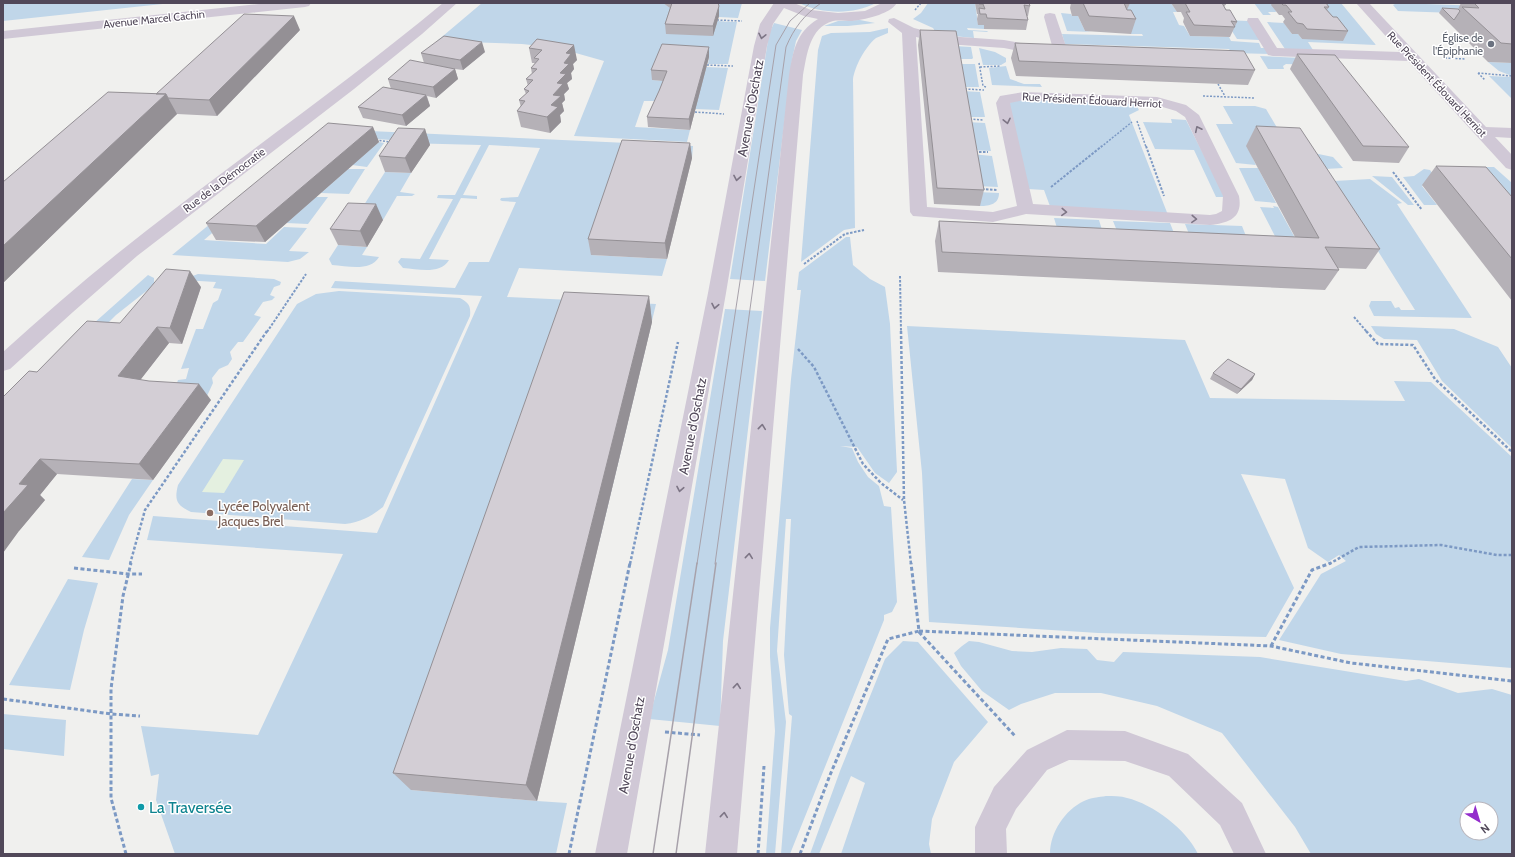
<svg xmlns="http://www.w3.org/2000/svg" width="1515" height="857" viewBox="0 0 1515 857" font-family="Cabin,sans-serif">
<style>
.green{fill:#c0d6e9;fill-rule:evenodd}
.sand{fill:#e4f0e0}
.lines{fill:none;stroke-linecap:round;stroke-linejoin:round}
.path-far3{stroke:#7c99c4;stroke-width:1.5;stroke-dasharray:2 1.5;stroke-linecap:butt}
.path-far2{stroke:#7c99c4;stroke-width:2;stroke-dasharray:2.5 1.5;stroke-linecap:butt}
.path-far1{stroke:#7c99c4;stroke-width:2.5;stroke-dasharray:3 2;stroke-linecap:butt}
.path{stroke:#7c99c4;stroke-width:3;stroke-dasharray:4 2.5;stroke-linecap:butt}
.minor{fill:#d0c8d6;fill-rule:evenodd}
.tram-far1{stroke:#a7a1aa;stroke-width:1}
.tram{stroke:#a7a1aa;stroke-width:1.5}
.wall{fill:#b5b1b7}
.shaded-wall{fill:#949095}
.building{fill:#d3ced5;stroke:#949095}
.oneway{stroke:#7d7585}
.worship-dot{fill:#6b7280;stroke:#fff;stroke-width:1.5}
.education-dot{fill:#8d6e63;stroke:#fff;stroke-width:1.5}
.culture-dot{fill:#0f9aa8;stroke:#fff;stroke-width:1.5}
.labels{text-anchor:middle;stroke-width:3;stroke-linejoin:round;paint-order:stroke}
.far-street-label{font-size:11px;fill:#514859;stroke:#fff}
.far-worship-label{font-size:11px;fill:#5b616d;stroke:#fff;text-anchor:end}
.street-label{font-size:13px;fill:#514859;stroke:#fff}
.education-label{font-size:13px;fill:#785e54;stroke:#fff;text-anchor:start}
.near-culture-label{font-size:16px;fill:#0d838f;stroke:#fff;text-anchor:start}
</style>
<rect width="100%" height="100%" fill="#f0f0ee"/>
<path class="green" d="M3 3H172L3 21Z
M482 3H663C684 17 712 22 737 22L728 64H708L709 57 652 80 667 81 660 101H644L635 127 690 130 687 142 574 136 604 61 558 48 522 44 437 41Z
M704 3H742L738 18 719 17Z
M799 3H876C853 15 822 14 799 3Z
M928 3H975L978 24 984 25V29L967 28 968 30 987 31 988 32 973 31 974 38 953 36 935 31 933 28 913 19 921 13Z
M1116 3H1171L1177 12H1173L1179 25 1184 26 1190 36 1229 37 1231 41 1259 43 1261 48H1268L1270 54 1232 53 1229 49 1065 44 1062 34 1143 36 1142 34H1131Z
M1254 3H1274L1276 12H1268L1271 15H1263Z
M1308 3H1341L1376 45 1308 42 1313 50 1285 49 1267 22 1284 23 1292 34H1298L1302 39Z
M1397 3 1512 7V15L1398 11 1393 5Z
M1061 13 1071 14 1072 16H1078L1085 31 1092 32 1067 31Z
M860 20 875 23 848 26H824L838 21Z
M1225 20 1248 21 1260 40 1237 39Z
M774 23 802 30 796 41 792 60 765 281 730 279 769 34Z
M888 28V33C884 35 880 36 876 38 865 47 855 66 853 79L855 228 844 230 801 262 818 50 822 36 831 33 870 32Z
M954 46 971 47 973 58 972 59H956Z
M979 48 995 52 1006 58V62L1001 65H983Z
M1260 56 1321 59 1312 65 1286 64 1283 66 1284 69H1268Z
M1488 62 1512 63V76L1499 71Z
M957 64H975L979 87H960Z
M1006 66 1010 79 1024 84H1040L1042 87 992 85 989 68Z
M706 67 728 68 719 110 695 109Z
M1489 76 1512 77V99Z
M961 91 980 92 985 117H965Z
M1026 99 1135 103 1139 110 1129 115 1168 215 1051 209 1044 190 1028 189 1009 104 1011 102Z
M1223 106H1255L1266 109 1289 148 1333 157 1343 168 1325 169 1247 146 1256 165 1236 163 1216 124H1233Z
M1171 119 1186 120 1225 197H1216L1194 150 1155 149 1143 122 1172 123Z
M966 122 985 123 991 151 971 150Z
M327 129 693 146 692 158 624 156 591 255 667 259 662 276 519 268 507 297 656 304 599 543 496 537 411 790 537 801 567 803 556 854H175L156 800 159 774 151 776 141 726 258 735 343 554 147 540 153 516 377 533 482 296 331 288 335 281 455 288 469 262H489L516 202 502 201 500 200 501 198 518 197 540 148 489 145 463 195 477 196V199L461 198 429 259 449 260C440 275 418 269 403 268L398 262 401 258 420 259 453 199 437 198 438 195H455L481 145 404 143 406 141 346 137Z
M323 132 278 177 204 240 266 244 284 227 307 228 289 251 309 252 300 259 288 262 172 255Z
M379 142 384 143 367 167 352 165Z
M971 154 992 156 998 187 977 186Z
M1481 167H1494L1512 183V200Z
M1239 168H1258L1276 203 1255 201Z
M348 169H365L349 194 321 193Z
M1424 169 1430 170 1435 177 1422 186 1437 205H1424L1403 177 1414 176Z
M385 172 411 173 400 192 415 194 412 196H397L383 220 355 219Z
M1372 176 1392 177 1414 205H1408Z
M1370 179 1402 203 1397 204 1472 318 1374 316 1369 306 1371 301H1391L1395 308 1399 307 1401 310H1415L1334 181Z
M977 192 999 193C999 204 990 206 980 206Z
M316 197H328L308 224 286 223Z
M1273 206 1278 207 1299 245 1278 242 1260 207 1274 208Z
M1054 218 1099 220 1102 230 1057 228Z
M1113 221 1170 223 1174 233 1117 231Z
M1185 224 1242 226 1246 236 1189 234Z
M846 237H850L853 265 870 279 885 287 890 324 897 472 889 483 875 473 857 447 840 446 852 448 858 462 868 477 879 486 884 506 891 507 897 602 892 612 884 615V620L790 854H781L792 716 789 714 784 655 791 519H786L777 651 786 722 775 854H766L775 731 770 657V628L791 379 801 290H797L799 272Z
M338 245 367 247 362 255 379 257C370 272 348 266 332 265L329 259Z
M198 274 274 279 281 282 280 285 274 287 270 295 275 297 272 300 263 302 254 315 261 317 243 342H238L230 352 232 359 228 365 219 369 212 378 213 383 207 396 173 394 178 380 186 379 189 368 181 369 196 329H203L213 303 218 300 222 289 213 288 216 282 182 280Z
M148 275 154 278V285L116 315 93 338 3 412 66 348Z
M339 291 460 298C469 303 471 306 470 316L383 507C370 517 361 522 345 524L191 512C177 505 174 501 178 485L297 304 316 294Z
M725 309 762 311 723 641 720 726 649 719 668 650Z
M907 326 1185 340 1210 398 1405 401 1394 381 1431 382 1512 457V668L1341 654 1279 640 1321 574 1346 561 1339 555 1328 562 1308 548 1285 479 1241 474 1294 588 1266 637 1098 633 929 622 922 473Z
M1371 326 1454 329 1498 347 1512 368V448L1442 381 1417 340 1384 339 1376 334Z
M132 479 153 480 129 515 109 560 82 557Z
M68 579 98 583 84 630 70 690 9 685Z
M903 641 918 642 988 722 954 762 932 819 929 844 931 854H841L865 783 851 776 819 854H810L840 771 885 659Z
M969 641 979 642 1012 651 1032 652 1061 648 1087 649 1097 660 1114 662 1123 652 1260 657 1406 681 1419 679 1458 693 1492 689 1512 695V854H1311L1295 827 1222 733 1157 706 1101 693H1055L1021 704 1009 710 982 691 961 666 954 653 962 646ZM1467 809H1491V833H1467Z
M3 714 66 720 64 756 3 749Z
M1106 796C1113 796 1121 796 1127 798 1153 804 1187 830 1198 854H1050C1050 832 1065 810 1084 801 1090 798 1099 797 1106 796Z"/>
<path class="sand" d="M223 459 244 460 224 493 202 492Z"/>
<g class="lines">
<path class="path-far3" d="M1449 3H1463
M915 10 921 3
M717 20 742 21
M1445 58 1465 59
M979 63 983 86 986 87
M707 65 733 66
M980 67 1001 66
M1478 73 1512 76
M1478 73 1485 80
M1218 84 1225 96
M965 89 984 90
M1203 96 1255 98
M695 112 724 114
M970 119 983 120
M1137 121 1146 147
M376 140 391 142
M1101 147 1132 122"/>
<path class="path-far2" d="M1146 146 1164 196
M975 152H988
M1393 172 1422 210
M1051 187 1102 146
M982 189 997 190
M804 264 845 234 864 230
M900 276 901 332
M1354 317 1367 332
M267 332 306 274"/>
<path class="path-far1" d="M901 331 904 500 911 564
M1366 331 1378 344 1413 345 1435 379 1512 452
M798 349 814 367 863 464 881 483 903 500
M130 564 145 510 267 331
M630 564 678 342
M1329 564 1359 547 1441 545 1497 555H1512"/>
<path class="path" d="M74 568 128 574H142
M919 631 1271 646 1351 663 1512 681
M919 632 1016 737
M1271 646 1312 570 1331 563
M3 699 111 714 140 716
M665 732 700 735
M126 854 111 798V689L123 596 131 563
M569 854 630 563
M758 854 764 766
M800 854 830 775 888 639 919 631 911 563"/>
<path class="minor" d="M269 3H311L309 6 305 7 3 39V31Z
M443 3H457L422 34 354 89 137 256 73 312 10 369 3 371V352C49 310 97 269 146 231 244 154 347 83 443 3Z
M774 3H794L811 10 838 13 865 11 882 3H897C893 9 886 12 879 15 870 18 861 20 852 21 846 21 838 20 833 21 809 28 807 55 803 75L737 854H705L789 75C793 52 796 32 818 19L804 16 784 8 773 24 767 46 726 293 627 854H595L708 293 754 46 760 24Z
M1356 3H1369L1486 127 1512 128V138L1495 137 1512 155V170L1506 168 1408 61 1273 56 1268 55 1247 21 1248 18H1258L1277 48 1400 52Z
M1050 13 1055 14 1056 17 1069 55 1067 58 1062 59 1004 48 946 44 916 37 927 207 993 212 1017 206 996 103 1000 96 1024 92 1157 97 1186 105 1199 115 1239 196C1243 218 1229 223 1210 225L1026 214 993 222 913 216 910 212 902 33 888 22 889 19 894 18 914 28 946 36 1004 40 1053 49 1044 17 1045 14ZM1024 100 1156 105 1176 111 1185 117 1223 196 1222 211 1216 214 1210 215 1033 204 1010 103Z
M1067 730 1125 731 1188 754 1242 803 1266 854H1234L1220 825 1169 776 1125 761 1069 760 1047 770 1016 809 1006 829 1007 854H975V827L994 787 1027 750Z"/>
<path class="tram-far1" d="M697 564 776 45 790 21 810 3
M715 564 786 47C794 28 804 15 821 3"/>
<path class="tram" d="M653 854 697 563
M676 854 716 563"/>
</g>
<path class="wall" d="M663 3H718L719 16 713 36 666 34 665 24 670 8Z
M975 3H1029L1030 6 1028 16H1027L1028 20 1026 30 984 29V25H978L977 19 978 14H977Z
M1071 3H1130L1127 10 1136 19 1131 34 1085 31 1078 16H1072L1070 8Z
M1171 3H1225L1226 4 1224 7 1237 22 1230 37 1190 36 1183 22 1184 18 1181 12H1177Z
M1272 3H1326L1329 7 1327 10 1333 17 1348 31 1343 41 1302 39 1298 34H1292L1283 22 1285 19 1282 15H1279L1271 5Z
M1461 3H1512V63L1488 62 1439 13 1442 8 1458 9Z
M300 30 217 116 177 114 3 283V182L156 94Z
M920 30 984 190 980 206 934 204 918 45Z
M537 39 577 60 573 64 574 69 571 73 572 79 567 83 569 89 564 94 565 100 562 103 564 111 560 115 561 122 550 133 521 127 517 111 521 107 519 100 526 94 524 89 528 86 526 79 532 74 531 68 535 63H532L529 48Z
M1015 43 1255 70 1248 85 1016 76 1011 58Z
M485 52 463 70 455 69 458 79 436 98 427 96 430 106 406 126 363 118 358 107 391 89 388 79 424 63 421 53Z
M1297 54 1409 147 1399 163 1353 161 1290 69Z
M709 57 690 130 648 127 647 117 659 91 663 81 652 80 651 70Z
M1256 126 1380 249 1366 269 1338 268 1339 270 1325 290 938 272 935 241 939 221 1295 237 1246 146Z
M373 127 379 142 265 242 216 240 206 223Z
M425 129 430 145 411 173 385 172 379 156Z
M690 143 692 158 667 259 591 255 588 239Z
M1436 166 1512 197V301L1422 185Z
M383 220 367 247 338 245 330 229Z
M201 287 182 344 169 343 140 380 211 400 153 480 57 474 40 495 45 500 19 531 37 372 120 323Z
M649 296 652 322 537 801 411 790 393 773Z
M1213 373 1255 374 1252 380 1237 394 1210 379Z"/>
<path class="shaded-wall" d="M719 6V16L713 36V26Z
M294 16 300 30 217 116 209 100Z
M482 42 485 52 463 70 460 60Z
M574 45 577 60 573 64 574 69 571 73 572 79 567 83 569 89 564 94 565 100 562 103 564 111 560 115 561 122 550 133 547 117 551 105 553 95 566 53Z
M709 47V57L690 130 689 119Z
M455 69 458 79 436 98 433 87Z
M166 94 177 114 3 283V246Z
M426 95 430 106 406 126 402 115Z
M373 127 379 142 265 242 256 226Z
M425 129 430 145 411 173 405 158Z
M690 143 692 158 667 259 665 243Z
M376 204 383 220 367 247 360 231Z
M190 271 201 287 182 344 170 328Z
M649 296 652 322 537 801 526 785Z
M157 327 169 343 131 392 118 376Z
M1255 374 1252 380 1237 394 1241 389Z
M199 384 211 400 153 480 139 464Z
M40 459 57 474 40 495 45 500 19 531 3 553V513L19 484Z"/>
<path class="building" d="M672 3H718L719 6 713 26 665 24Z
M979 3H1029L1030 6 1024 5 1028 20 987 18 986 14H980L979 8 985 9 983 4H979Z
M1083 3H1128H1124L1127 10H1131L1136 19 1089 16Z
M1185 3H1225L1226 4 1222 3 1226 10H1230L1237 22 1231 21 1235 27 1194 25 1186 12H1190Z
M1281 3H1326L1329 7H1324L1333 17H1337L1348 31 1307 29 1303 24 1297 23 1288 12H1292L1286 5H1283Z
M1474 3H1512V44L1501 43 1462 7 1479 8Z
M1442 8 1458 9 1460 11 1454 20Z
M244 14 294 16 209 100 168 98 166 94H156Z
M920 30 956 31 984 190 937 188Z
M444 36 482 42 460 60 421 53Z
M537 39 574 45 566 53 571 54 564 63 569 64 560 73 566 74 557 83 563 84 553 95 561 96 551 105 558 107 547 117 517 111 525 101 519 100 529 91 524 89 533 80 526 79 537 69 531 68 539 59 534 58 542 50 529 48Z
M1015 43 1244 51 1255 70 1019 61Z
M662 44 709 47 689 119 647 117 659 91 667 71 651 70Z
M1297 54 1335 55 1409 147 1363 146Z
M410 60 455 69 433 87 388 79Z
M383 87 426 95 402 115 358 107Z
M108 92 166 94 3 246V182Z
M328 123 373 127 256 226 206 223Z
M1256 126 1300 128 1380 249 1325 247 1339 270 942 252 939 221 1319 238Z
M398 128 425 129 405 158 379 156Z
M622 140 690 143 665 243 588 239Z
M1436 166 1486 167 1512 197V259Z
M348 203 376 204 360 231 330 229Z
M166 269 190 271 170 328 157 327 118 376 149 381 199 384 139 464 40 459 19 484 28 485 3 513V397L29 371 37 372 87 321 120 323Z
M564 292 649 296 526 785 393 773Z
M1228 359 1255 374 1241 389 1213 373Z"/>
<defs><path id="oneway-chevron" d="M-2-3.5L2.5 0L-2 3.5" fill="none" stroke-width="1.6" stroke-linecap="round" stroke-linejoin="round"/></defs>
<g class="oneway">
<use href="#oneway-chevron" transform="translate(762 36) rotate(102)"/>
<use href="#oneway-chevron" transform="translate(1007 121) rotate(78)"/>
<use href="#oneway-chevron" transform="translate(1198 129) rotate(-116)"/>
<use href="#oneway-chevron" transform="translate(737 178) rotate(100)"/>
<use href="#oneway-chevron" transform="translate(1064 212) rotate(3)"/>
<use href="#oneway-chevron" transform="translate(1194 219) rotate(3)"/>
<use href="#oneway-chevron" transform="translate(715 306) rotate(101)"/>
<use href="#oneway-chevron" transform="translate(762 427) rotate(-84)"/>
<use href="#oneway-chevron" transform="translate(680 489) rotate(101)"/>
<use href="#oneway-chevron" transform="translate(749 556) rotate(-84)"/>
<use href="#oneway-chevron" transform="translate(737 686) rotate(-84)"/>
<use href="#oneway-chevron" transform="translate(724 815) rotate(-84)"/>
</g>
<circle class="worship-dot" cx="1491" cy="44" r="4"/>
<circle class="education-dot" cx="210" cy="513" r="4"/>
<circle class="culture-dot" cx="141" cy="807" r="4"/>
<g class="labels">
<g class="far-street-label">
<text transform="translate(154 19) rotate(-6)" y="4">Avenue Marcel Cachin</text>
<text transform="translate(1437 84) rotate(47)" y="4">Rue Président Édouard Herriot</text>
<text transform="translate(1092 100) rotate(3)" y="4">Rue Président Édouard Herriot</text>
<text transform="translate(224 180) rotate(-37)" y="4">Rue de la Démocratie</text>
</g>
<g class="far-worship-label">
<text x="1483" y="42">Église de<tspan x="1483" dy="13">l'Épiphanie</tspan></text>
</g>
<g class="street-label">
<text transform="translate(750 108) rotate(-80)" y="5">Avenue d'Oschatz</text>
<text transform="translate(692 426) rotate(-79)" y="5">Avenue d'Oschatz</text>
<text transform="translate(631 745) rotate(-80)" y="5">Avenue d'Oschatz</text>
</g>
<g class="education-label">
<text x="218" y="511">Lycée Polyvalent<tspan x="218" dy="15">Jacques Brel</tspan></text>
</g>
<g class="near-culture-label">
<text x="149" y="813">La Traversée</text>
</g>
</g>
<rect width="1515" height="857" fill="none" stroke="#514859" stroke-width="8"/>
<g transform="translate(1479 821) rotate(142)"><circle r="19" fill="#ffffff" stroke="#b9b6bd"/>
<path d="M0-3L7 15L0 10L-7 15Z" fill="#932ccc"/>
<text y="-6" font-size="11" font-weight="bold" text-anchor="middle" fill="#514859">N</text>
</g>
</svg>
